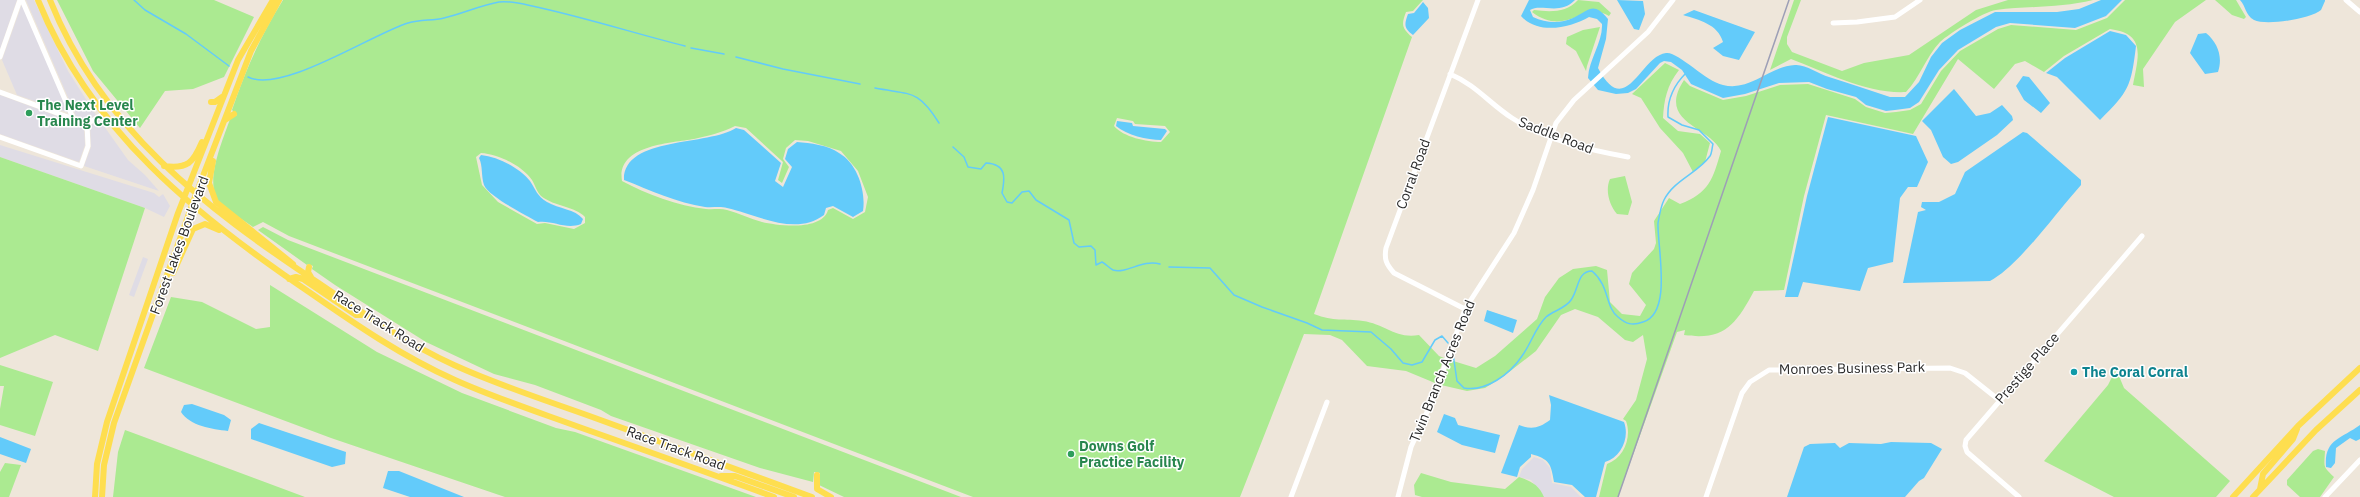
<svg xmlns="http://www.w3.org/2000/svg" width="2360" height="497" viewBox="0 0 2360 497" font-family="'IBM Plex Sans',sans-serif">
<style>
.industrial{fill:#dfdce5}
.green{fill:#abea91;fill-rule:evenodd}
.water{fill:#63cbfa}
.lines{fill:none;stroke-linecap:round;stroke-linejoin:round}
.stream{stroke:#63cbfa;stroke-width:1.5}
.minor{stroke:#fff;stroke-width:5}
.major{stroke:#fede4f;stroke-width:6}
.rail{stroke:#9d9fb6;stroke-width:1.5}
.leisure-dot{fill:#2e9e5b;stroke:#fff;stroke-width:1.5}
.culture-dot{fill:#0f9aa8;stroke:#fff;stroke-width:1.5}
.labels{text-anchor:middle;stroke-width:3;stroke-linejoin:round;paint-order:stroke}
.leisure-label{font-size:14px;font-weight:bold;fill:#27864d;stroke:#fff;text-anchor:start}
.street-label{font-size:14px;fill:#2a2a2a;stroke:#fff}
.culture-label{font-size:14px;font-weight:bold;fill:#0d838f;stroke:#fff;text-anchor:start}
</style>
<rect width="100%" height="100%" fill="#eee6da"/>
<path class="industrial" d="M0 0H17L0 49Z
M26 0H34L68 71 96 115 86 121 76 116Z
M22 4 69 113 17 95 2 60Z
M0 95 84 126 85 145 79 162 0 134Z
M99 119 128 160 145 175 159 191 84 166 91 147 90 126Z
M0 145 154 193 159 197 163 194 170 206 164 217 145 208 0 157Z
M143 257 148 259 134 297 129 295Z
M1534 457 1543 460 1550 468 1552 483 1571 487 1581 497H1544L1531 480 1519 477 1522 469Z"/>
<path class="green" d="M57 0H214L254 17 224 77 193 89 165 91 140 128 93 71Z
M283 0H1423L1413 11 1406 12C1401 25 1402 28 1412 37L1314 314C1334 322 1344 318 1363 321 1385 324 1395 339 1419 335L1439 356 1444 358 1435 383 1406 371 1367 366 1342 340 1330 335 1304 334 1240 497H973L289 236 263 222 253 227C243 220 230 212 221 204 202 186 223 140 230 119L237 115 232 110C245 71 261 35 283 0ZM1117 118 1133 121 1135 124 1165 126 1170 132 1161 142C1147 142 1123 137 1114 126ZM735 126 746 128 783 162 778 180 782 183 789 167 783 159 786 148 795 140 808 141 841 151 858 171 868 197 865 212 853 219 833 208 828 210C822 231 779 226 762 222 750 219 739 213 727 210 720 208 713 210 706 209 678 206 646 194 622 181 616 145 671 143 694 139 708 136 723 132 735 126ZM481 153C498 154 521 165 532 180 535 185 537 192 541 196 555 207 575 206 585 217V223L574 229 545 223 537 224 498 202 482 185 476 157Z
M1578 0 1599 2 1611 13 1609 16C1585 0 1566 38 1532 12L1534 10C1550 12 1566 13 1578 0Z
M1794 0H1801L1787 37V44L1792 52 1842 71 1864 63 1909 55 1976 10 2008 0H2093C2061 8 2029 6 1996 10 1983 12 1950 33 1940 42 1926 57 1920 77 1906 92 1867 94 1826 72 1791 59L1770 70Z
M2125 0H2206L2175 22 2143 69 2144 87 2133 85C2138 57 2147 34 2110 29L2064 56 2044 72 2025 61 2015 64 1994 89 1958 59 1913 134 1826 115 1804 196 1784 290 1754 291C1736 324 1725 341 1684 335L1685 330 1677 332 1618 497H1599L1607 464C1624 458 1632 437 1626 421L1623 419 1636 400 1647 359 1643 335 1633 342 1625 340 1598 317 1575 309 1561 315 1536 351 1504 376 1485 388 1467 391 1441 385 1450 360 1476 368 1495 356 1537 319 1545 297 1559 278 1573 269 1596 266 1607 270 1610 302 1622 314 1640 316 1646 305 1629 284 1632 273 1654 249 1656 243 1654 221 1669 198 1680 204C1709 193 1713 179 1721 151 1710 126 1656 123 1684 80L1690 86 1723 100 1746 96 1780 85 1808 84 1855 99 1866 107 1885 113 1896 112 1910 110 1921 104 1941 71 1960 51 1998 29 2011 25 2076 30 2107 18Z
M2215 0H2236L2246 17 2244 19 2232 15Z
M1600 27 1587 66 1586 71 1576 51 1566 44 1567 37 1583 30Z
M1665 63 1679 70C1667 85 1664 100 1663 118L1678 131 1700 134 1710 143 1705 162 1693 172 1683 153 1660 128 1641 98 1632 94Z
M0 157 145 208 98 351 55 335 0 358Z
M1625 176 1632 202 1628 215 1617 214C1609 205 1605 190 1610 179Z
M263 227 288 240 961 497H844L819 485 820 473 814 472 813 482 760 468 611 416 601 410 535 385 494 374 426 342 335 285 312 269 313 266 308 264 307 265 258 230Z
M270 285 377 352 462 393 556 428 575 432 756 497H505L331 438 144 368 171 297 202 302 256 329 270 327Z
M0 365 53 382 35 436 0 425V409L4 386H0Z
M2116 369 2124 388 2230 481 2216 497H2114L2044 461 2108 385Z
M125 430 144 437 305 497H113L118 452Z
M2318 449 2325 451C2324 469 2323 466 2334 477L2320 497H2300L2287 485V480L2313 451Z
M5 463 21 465 9 497H0V472Z
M1421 473 1451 482 1505 489 1519 477C1531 481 1539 485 1544 497H1422L1415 495 1414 485Z"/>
<path class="water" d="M1529 0H1575C1560 16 1541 3 1530 10L1533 17C1546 23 1560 24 1573 18 1590 10 1593 1 1608 19L1606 39 1598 68C1626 121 1640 56 1666 53 1678 51 1705 81 1723 85 1750 92 1770 66 1795 65 1805 64 1819 74 1829 77 1850 84 1870 90 1890 97H1905L1919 82 1931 57 1942 43 1960 30 1995 12H2057L2079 9 2101 0H2122L2106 16 2075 28 2010 23 1996 27 1958 50 1939 70 1919 102 1910 108 1895 110 1886 111 1866 105 1856 97 1827 89 1809 82 1779 83 1745 94 1723 98 1691 84 1682 70 1671 62 1664 61 1660 63 1636 89 1628 93 1616 94 1598 90 1588 78C1589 59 1603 42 1602 24L1597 19 1589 17C1570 28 1538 35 1521 16Z
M1617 0 1643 1 1645 14 1639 30 1634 29Z
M2240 0H2325V1C2324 3 2322 8 2321 10 2310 19 2266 26 2254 20 2245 15 2246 6 2240 0Z
M1423 2 1428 8 1429 18 1413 35C1404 28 1404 25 1408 14L1414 13Z
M1694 10 1755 32 1739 60 1723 56 1713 48 1723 42C1718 24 1699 20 1683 15Z
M2110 31 2126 35 2136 46C2131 87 2129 91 2100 120L2057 77 2046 73 2065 58Z
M2206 33C2218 43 2223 57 2218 72L2205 74 2190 53 2198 34Z
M2023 76 2029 77 2050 103 2041 113 2024 100 2016 86Z
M1954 89 1976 116 1990 113 2002 105 2012 116 2013 120 1997 135 1958 162 1951 164 1943 157 1931 130 1922 121Z
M1828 117 1916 136 1928 162 1917 187H1908L1900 198 1893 262 1868 268 1860 291 1803 282 1798 297H1785L1807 196Z
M1117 121 1132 123 1133 126 1165 129 1167 131 1161 140C1147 140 1127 135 1116 126Z
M736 128 744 130 781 163 775 181 783 187 792 167 785 159 788 149 797 142C810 143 828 145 839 153 858 164 866 192 863 211L853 217 833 206 826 208 824 215C795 237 756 214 727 208 720 206 712 208 705 207 677 203 650 190 624 180 623 136 709 146 736 128Z
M2023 132 2027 133 2081 180V185L2075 192C2053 217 2018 266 1990 281L1903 283 1918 212 1926 210 1921 207 1922 202H1939L1955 194 1965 172Z
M481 155C498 157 519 167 530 181 536 190 537 196 547 202 559 209 575 209 583 219L581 224C566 230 553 220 538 222 526 215 489 197 484 185 481 176 483 166 479 158Z
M1487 310 1517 320 1513 333 1484 321Z
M1549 395 1624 422C1630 438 1621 457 1605 462L1596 497H1585L1572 485 1554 482C1551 463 1549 459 1531 454V457L1520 467 1517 477 1501 473 1519 425C1532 430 1539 428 1550 420L1551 405Z
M192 404 224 415 231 420 228 431C212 429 190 426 181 412L184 405Z
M1444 414 1455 418 1458 425 1500 435 1495 453 1462 445 1437 432Z
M259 423 346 452 345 464 332 467 251 439V429Z
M2360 425V439L2356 441 2350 438 2336 448 2335 463 2331 468 2326 467C2324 439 2341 439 2360 425Z
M0 437 31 449 26 463 0 454Z
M1891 442 1931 443 1942 449 1924 478 1919 481 1905 497H1787L1804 447 1810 444 1835 443 1840 448 1849 443 1881 444Z
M388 471H399L464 497H410L383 488Z"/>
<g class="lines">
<path class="stream" d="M134 0 145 10 186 34 229 66
M691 48 724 54
M736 57 783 69 860 84
M248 77C282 94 372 34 408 23 421 19 432 21 444 18 462 14 481 5 499 2 513 0 529 6 541 8 590 19 637 34 685 46
M875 88C911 95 918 89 939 123
M953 147 964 157 968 167 981 169 986 163C1007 164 1005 178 1002 193L1007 202 1012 203 1022 192 1029 191 1036 200 1069 220 1074 243 1079 247 1091 246 1095 250 1096 265 1102 262C1106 264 1109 268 1113 270 1127 274 1142 259 1160 264
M1169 267 1210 268 1234 295 1262 307 1307 323 1322 330 1371 332 1391 349 1403 363 1412 365 1422 362 1435 340 1442 336 1448 343
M1453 354 1457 381 1464 388C1486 392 1510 374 1522 356 1531 344 1535 328 1546 317 1553 311 1566 308 1571 300 1579 289 1577 271 1592 271 1610 286 1605 307 1618 317 1626 324 1632 326 1643 322 1673 313 1657 246 1658 223 1659 217 1661 206 1664 200 1674 180 1698 173 1710 156 1712 153 1712 147 1713 144L1699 130 1682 125 1668 117C1667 100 1674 85 1686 73"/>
<path class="minor" d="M22 0 73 118
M2346 0 2360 12
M1833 23 1857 22 1895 17 1920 0
M0 57 20 0
M1450 74C1476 85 1489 103 1512 118 1546 140 1589 150 1628 157
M0 92 87 124
M0 137 81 166 88 146 87 124 103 114
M1465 309 1394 273C1386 264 1384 259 1386 248L1478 0
M1291 497 1327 402
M1398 497 1411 447 1433 399 1465 309 1514 233 1533 190 1556 123 1574 100 1648 32 1673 0
M1706 497 1742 393 1750 382 1769 370 1950 368 1965 373 1999 400
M2019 497 1967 452 1965 446 1966 440 2142 236
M2325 497 2360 460"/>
<path class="major" d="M38 0C91 131 195 215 309 292 355 324 403 357 455 380 495 398 538 412 579 427 644 450 709 473 774 497
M50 0C101 129 206 208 317 282 361 312 406 343 454 365 500 386 548 401 595 418 668 444 740 471 812 497
M211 102H215L222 97
M225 120 234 114
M213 161 209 183 216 202 293 264
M164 166C188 169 193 163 202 142
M309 267 308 272 311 277
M173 273 193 229 205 224 219 230
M289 279 296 277 303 279 356 315H367
M817 475V489L831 497
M721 476H735L794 497
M2260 489 2263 474 2293 439 2297 429
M95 497 97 464 107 422 178 213 238 60 273 0
M102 497 104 465 114 423 196 194 251 51 279 0
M2233 497 2298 426 2360 368
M2253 497 2316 430 2360 390"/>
<path class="rail" d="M1618 497 1789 0"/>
</g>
<g class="leisure-dot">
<circle cx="29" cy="113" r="4"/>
<circle cx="1071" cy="454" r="4"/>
</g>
<circle class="culture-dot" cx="2074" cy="372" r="4"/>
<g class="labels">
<g class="leisure-label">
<text x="37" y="110">The Next Level<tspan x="37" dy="16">Training Center</tspan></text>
<text x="1079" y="451">Downs Golf<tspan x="1079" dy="16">Practice Facility</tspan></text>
</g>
<g class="street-label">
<text transform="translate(1556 135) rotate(21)" y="5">Saddle Road</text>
<text transform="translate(1413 174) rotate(-70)" y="5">Corral Road</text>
<text transform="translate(179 245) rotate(-70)" y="5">Forest Lakes Boulevard</text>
<text transform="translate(379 321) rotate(32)" y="5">Race Track Road</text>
<text transform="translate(1852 368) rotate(-1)" y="5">Monroes Business Park</text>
<text transform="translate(2027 368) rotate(-49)" y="5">Prestige Place</text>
<text transform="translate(1442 371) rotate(-68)" y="5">Twin Branch Acres Road</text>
<text transform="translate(676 448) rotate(20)" y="5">Race Track Road</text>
</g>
<g class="culture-label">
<text x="2082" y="377">The Coral Corral</text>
</g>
</g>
</svg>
